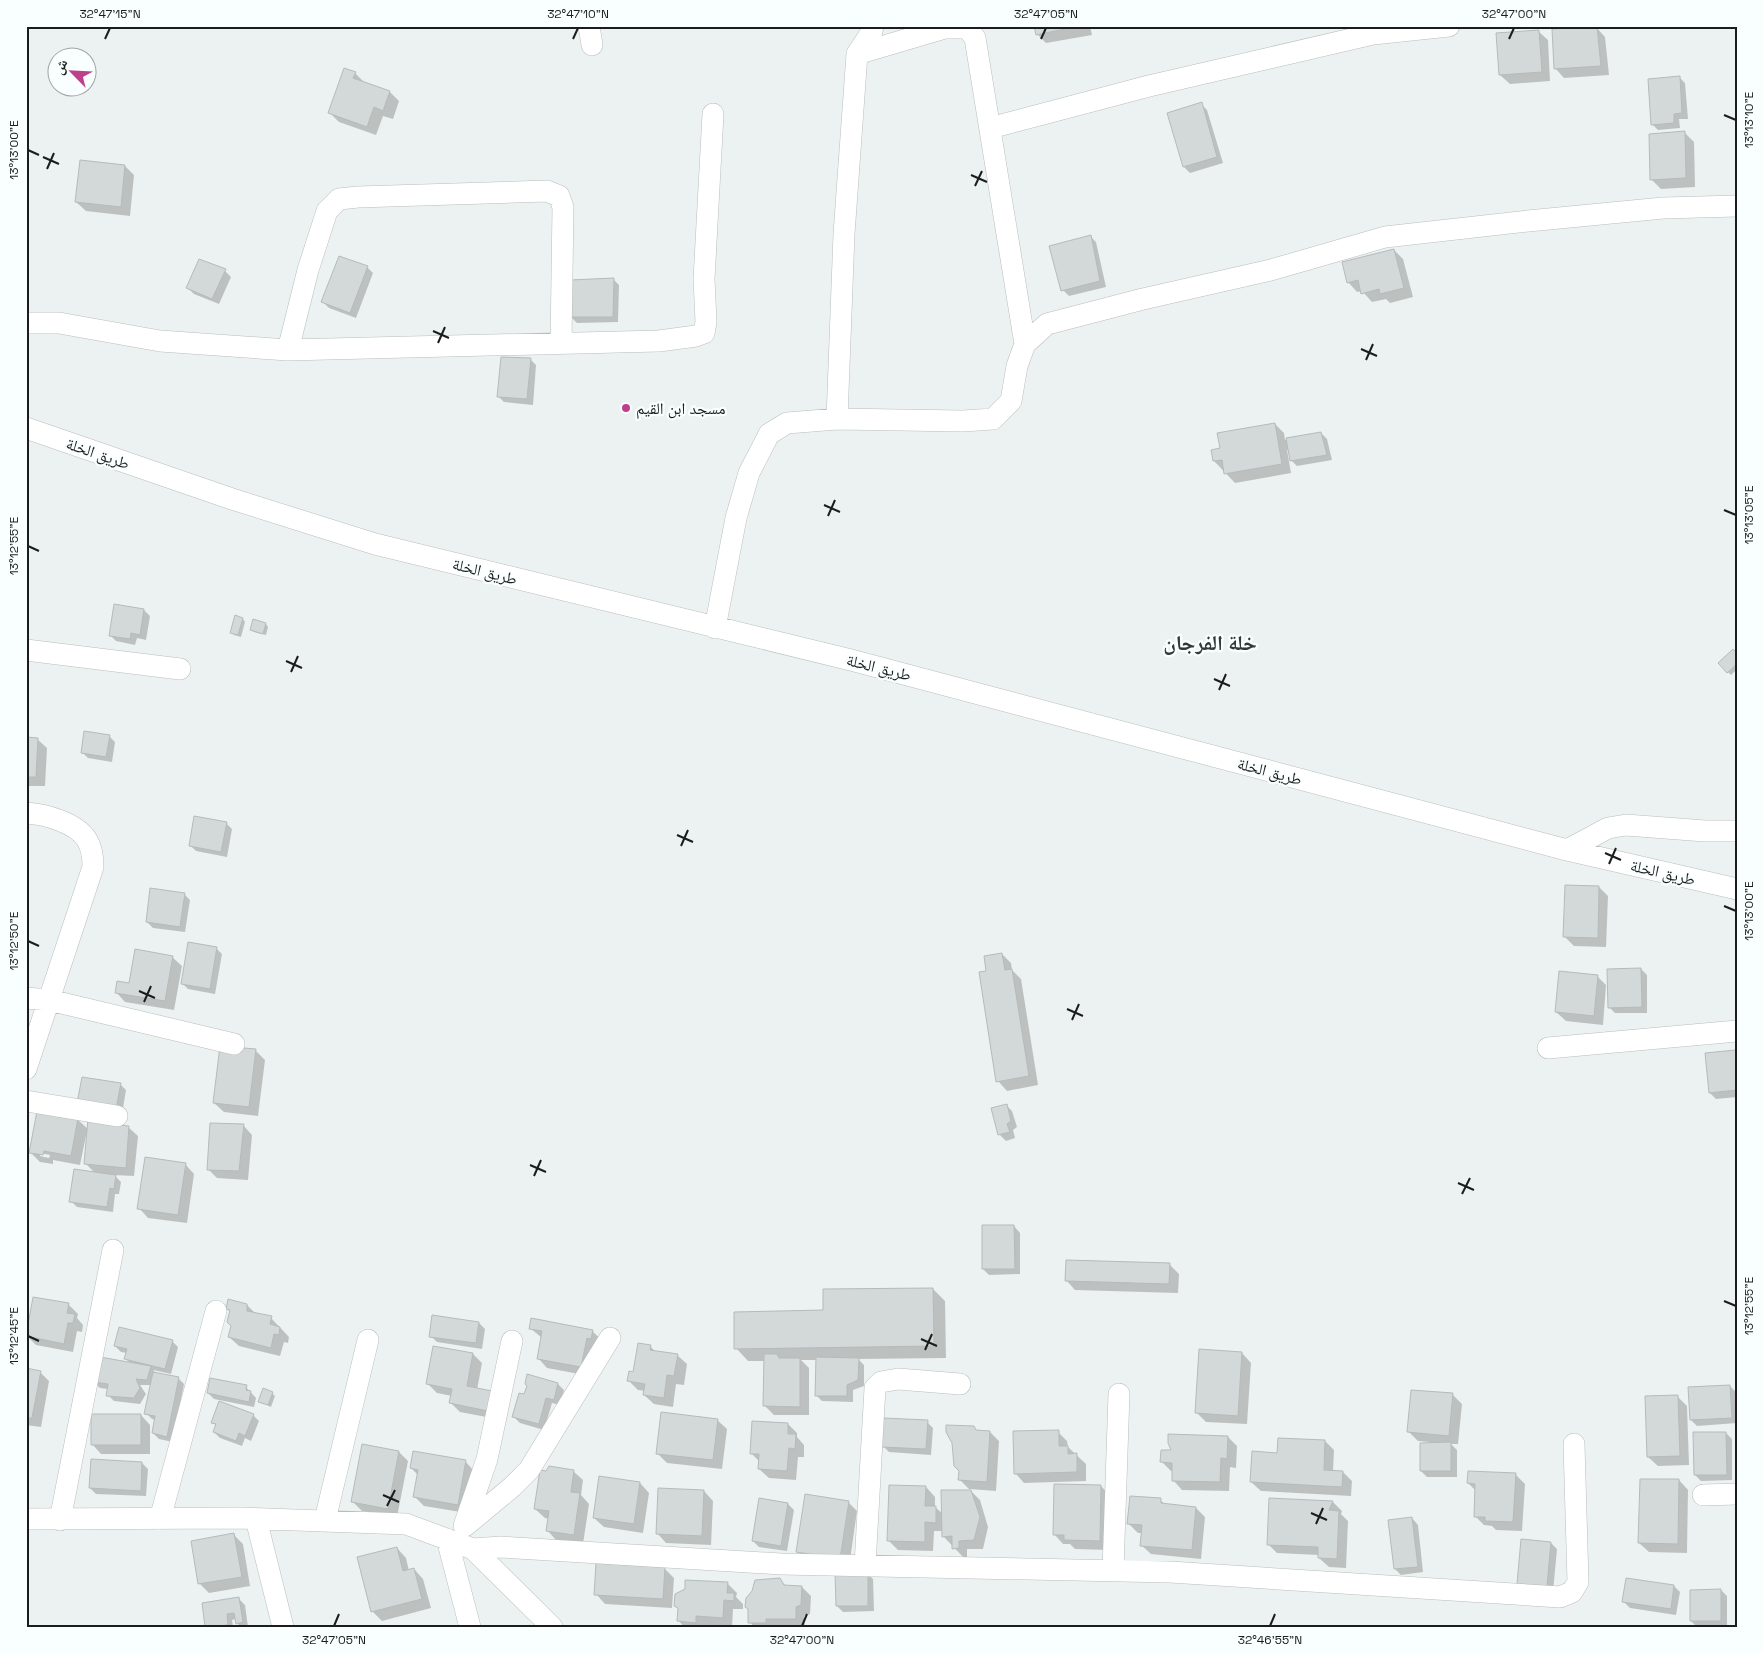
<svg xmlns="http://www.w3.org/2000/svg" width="1763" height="1653" viewBox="0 0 1763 1653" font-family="'Space Grotesk','Noto Naskh Arabic',sans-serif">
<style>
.shadow{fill:#0003;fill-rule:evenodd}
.building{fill:#d3d8d8;stroke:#b5baba}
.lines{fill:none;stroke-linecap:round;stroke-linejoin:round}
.minor-casing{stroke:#b9bebd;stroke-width:22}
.minor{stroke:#fff;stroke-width:21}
.ticks{fill:none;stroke:#1b1d1d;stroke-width:2}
.poi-dot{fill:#be3f8c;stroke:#f9fffe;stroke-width:2}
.labels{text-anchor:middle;stroke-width:4.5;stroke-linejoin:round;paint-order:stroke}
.poi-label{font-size:16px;fill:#1b1d1d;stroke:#f9fffe;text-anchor:start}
.street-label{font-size:16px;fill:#1b1d1d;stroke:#f9fffe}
.district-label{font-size:21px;font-weight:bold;fill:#343938;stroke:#f9fffe}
.neatline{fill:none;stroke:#1b1d1d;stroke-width:2}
.ticks-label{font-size:12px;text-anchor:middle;fill:#1b1d1d}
</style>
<rect width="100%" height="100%" fill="#ecf2f1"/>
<path class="shadow" d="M1036 26H1090L1092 35 1046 43 1037 34Z
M1596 27 1605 37 1609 75 1564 78 1555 68Z
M1538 31 1548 40 1550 81 1510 84 1500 75Z
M355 73 365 83 390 92 399 101 393 119 383 116 376 135 339 122 329 112Z
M1679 77 1685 83 1688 119H1679L1680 128 1658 130 1652 124Z
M1201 104 1207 110 1223 163 1190 173 1184 167Z
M1685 133 1694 142 1695 187 1661 189 1652 180Z
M125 166 134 175 130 216 86 211 76 202Z
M1090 236 1096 242 1106 287 1069 296 1063 290Z
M1394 250 1403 259 1413 297 1390 303 1386 299 1372 302 1362 291 1357 292 1348 282Z
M367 267 373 273 356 318 329 308 323 302Z
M225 271 231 277 219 304 194 294 188 288Z
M613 279 619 285 618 322 577 323 571 317Z
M530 359 536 365 533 405 504 402 498 396Z
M1275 424 1284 433 1285 440 1321 433 1327 439 1332 460 1297 466 1291 460 1289 450H1287L1291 473 1235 483 1214 461Z
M144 610 150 616 146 640 137 638 135 645 116 641 110 635Z
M243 619 245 622 241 637 234 635 231 632Z
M266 624 268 627 266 635 254 632 251 629Z
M1737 655V669L1731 675 1719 663Z
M109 736 115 742 112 762 88 758 82 752Z
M26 739H37L47 748 45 786H26Z
M226 823 232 829 227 857 196 851 190 845Z
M1599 887 1608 896 1606 947 1574 946 1565 937Z
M184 894 190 900 185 932 153 928 147 922Z
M216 948 222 954 215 994 188 989 182 983Z
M1002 954 1011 963 1012 970 1021 979 1038 1085 1007 1091 998 1081 988 972Z
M172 957 182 966 174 1010 125 1002 116 992Z
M1641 969 1647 975V1013H1615L1609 1007Z
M1597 976 1606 985 1603 1025 1566 1021 1556 1012Z
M255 1050 265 1060 258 1116 224 1112 214 1103Z
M1736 1051 1737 1097 1716 1099 1710 1093Z
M83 1078 120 1084 126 1090 122 1114Z
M1006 1105 1012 1111 1017 1127 1013 1130 1015 1138 1006 1141 1000 1135 992 1109Z
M78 1120 89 1130 128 1127 138 1136 134 1176 114 1175 121 1182 119 1194H115L113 1212 77 1207 71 1201 95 1173 86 1164 89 1131H87L80 1165 53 1160V1164L40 1162 30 1152ZM40 1153 50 1155 49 1158 40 1156Z
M243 1125 252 1135 248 1180 217 1178 208 1169Z
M185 1164 194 1174 187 1223 148 1218 139 1208Z
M1014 1226 1020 1233V1274L989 1275 983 1269Z
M1169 1264 1179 1274 1178 1293 1075 1290 1066 1280Z
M933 1289 945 1301 946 1358 858 1359 864 1365V1386L853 1390V1402L822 1401 816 1395 817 1360H801L809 1368V1415H774L765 1406V1361H748L736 1348Z
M68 1304 78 1314 77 1318 83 1325 82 1332 77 1331 73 1352 36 1345 27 1336Z
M247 1305 256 1314 271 1318 289 1337 288 1343 284 1342 280 1356 239 1346 229 1337 232 1326 231 1312 227 1309Z
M479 1323 485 1329 482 1349 437 1342 431 1336Z
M530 1328 592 1331 602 1340 590 1376 547 1368 538 1358 542 1338Z
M172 1341 178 1347 171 1374 153 1370 156 1373 178 1378 184 1384 173 1442 159 1439 153 1433 156 1420 152 1419 146 1413 151 1385H140L146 1394 140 1404 114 1401 108 1395V1389L100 1388 94 1382 131 1364 126 1359 127 1353 121 1352 115 1346Z
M650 1346 656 1352 677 1355 687 1364 684 1385 676 1384 673 1407 654 1404 644 1395 645 1391 638 1390 629 1381Z
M1242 1353 1251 1363 1247 1424 1206 1422 1196 1412Z
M473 1354 482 1363 477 1390 497 1419 460 1412 450 1402 452 1396 437 1393 428 1384Z
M26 1370 40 1372 49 1381 41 1427 26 1425Z
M528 1376 558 1384 564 1390 560 1405 552 1403 544 1430 520 1423 514 1417 525 1395 528 1386Z
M1730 1386 1736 1392 1737 1423 1697 1426 1691 1420Z
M246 1387 256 1398 254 1407 214 1399 208 1393Z
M272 1393 275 1396 271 1407 260 1402Z
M1452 1394 1462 1404 1458 1444H1451L1457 1450V1477H1427L1421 1471 1429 1442 1418 1441 1409 1432Z
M1678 1397 1687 1406 1689 1465 1658 1466 1648 1457Z
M141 1415 150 1425V1454H101L92 1444Z
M253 1415 259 1421 251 1441 245 1438 242 1446 220 1438 214 1432 216 1426 213 1422Z
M717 1420 727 1429 722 1469 667 1463 657 1453Z
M927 1422 933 1428 931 1455 889 1452 883 1446Z
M788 1424 797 1433V1437L804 1445V1457H798L796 1480 769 1478 759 1469 760 1462 751 1453Z
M977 1431 990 1432 999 1441 996 1491 969 1489 980 1500 988 1527 983 1549H967V1557H963L943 1536V1531H934L933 1551 898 1550 888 1540 926 1487 935 1497V1507L943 1514 971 1491 960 1480Z
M1058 1432 1067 1441 1068 1447 1086 1464V1481L1024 1483 1015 1473Z
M1726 1433 1732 1439V1480L1701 1481 1695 1475Z
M1228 1437 1237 1446 1236 1468 1230 1467 1229 1491 1182 1490 1173 1480V1471H1171L1162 1462 1173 1452Z
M1325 1441 1334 1450 1333 1471 1343 1472 1352 1481 1351 1496 1261 1491 1251 1482 1279 1454Z
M363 1445 399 1452 408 1461 397 1517 362 1511 352 1501Z
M465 1461 474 1471 467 1513 424 1506 414 1496 418 1475 411 1468Z
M142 1463 148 1469 146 1496 96 1494 90 1488Z
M573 1471 583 1480 581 1495 589 1504 583 1544 556 1540 547 1530 549 1519 545 1518 535 1509Z
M1515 1474 1525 1484 1522 1531 1496 1530 1492 1526 1484 1525 1475 1516 1476 1491 1468 1483Z
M1679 1480 1688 1490 1687 1553 1649 1552 1639 1543Z
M640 1483 649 1493 643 1533 604 1527 594 1518Z
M1101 1486 1110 1496 1109 1550 1075 1549 1070 1544H1063L1054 1534Z
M704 1491 713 1501 711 1545 666 1543 657 1533Z
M1160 1500 1166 1505 1196 1508 1205 1517 1201 1559 1151 1554 1141 1545 1143 1533H1138L1128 1523Z
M1270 1500 1333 1502 1342 1511 1341 1514 1348 1521 1346 1568 1329 1567 1319 1558V1555L1277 1553 1268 1544Z
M848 1502 857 1511 849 1567 807 1561 798 1552Z
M788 1504 794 1510 787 1551 759 1547 753 1541Z
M1412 1518 1418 1525 1423 1572 1401 1575 1395 1569Z
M234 1535 243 1544 250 1586 209 1593 200 1584 192 1542Z
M1551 1543 1557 1549 1553 1592 1524 1589Z
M397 1548 406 1558 409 1571 414 1569 423 1579 431 1608 382 1621 373 1612Z
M665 1569 674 1578 672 1608 605 1604 596 1594Z
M867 1573 873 1579 874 1611 843 1612 837 1606Z
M780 1580 786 1586 802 1587 811 1596 810 1614 804 1616 805 1627H754L750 1622Z
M727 1583 737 1593 736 1597 743 1604V1609H733L732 1627 705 1625V1627H684L679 1621Z
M1674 1586 1680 1592 1676 1615 1630 1608 1624 1602Z
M1721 1590 1727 1596V1626L1697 1627 1691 1621Z
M239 1599 245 1605 248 1627H241L237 1623 236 1619 232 1620 233 1627H207Z"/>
<path class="building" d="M1034 26H1079L1036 35Z
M1597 26 1601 66 1554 69 1552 29Z
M1539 30 1542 72 1499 75 1496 33Z
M344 68 356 72 353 78 390 91 383 111 374 107 367 127 328 113Z
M1680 76 1682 113 1674 114V123L1651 125 1648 79Z
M1202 102 1217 157 1183 167 1167 113Z
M1685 131 1686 178 1650 180 1649 134Z
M80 160 125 165 121 207 75 202Z
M1091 235 1100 281 1061 291 1049 246Z
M1394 249 1404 288 1380 294 1379 289 1361 294 1358 280 1347 283 1342 262Z
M339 256 368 266 350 313 321 302Z
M199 259 226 269 212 299 186 288Z
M614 278 613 317H570V280Z
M501 357 531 358 527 399 497 397Z
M1275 423 1282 464 1224 474 1222 460 1213 461 1211 450 1220 448 1217 433Z
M1321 432 1327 455 1290 461 1286 438Z
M114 604 144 609 140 635 131 633 130 639 109 636Z
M235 615 243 618 238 635 230 633Z
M253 619 266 623 263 634 250 630Z
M1733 649 1737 653V664L1727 673 1718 663Z
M84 731 110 735 106 757 81 753Z
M26 737 38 738 36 777H26Z
M194 816 227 822 221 852 189 846Z
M1565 885 1599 886 1598 938 1563 937Z
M150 888 185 893 180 927 146 922Z
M188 942 217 947 210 989 181 984Z
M135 949 173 956 165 1001 115 993 117 981 129 983Z
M1002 953 1005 970 1012 969 1029 1076 996 1082 979 972 986 971 984 956Z
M1641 968 1642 1007 1608 1008 1607 969Z
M1559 971 1598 975 1594 1016 1555 1012Z
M220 1046 256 1049 249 1107 213 1103Z
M1736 1050 1737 1090 1709 1093 1705 1053Z
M82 1077 121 1083 116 1109 77 1103Z
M1007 1104 1011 1121 1007 1124 1010 1132 998 1135 991 1108Z
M37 1111 78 1118 71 1156 44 1151 43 1155 29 1153Z
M88 1119 107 1124 129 1126 126 1168 84 1164Z
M210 1123 244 1124 239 1171 207 1170Z
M145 1157 186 1163 178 1215 137 1209Z
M74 1169 116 1175 114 1189 110 1188 107 1207 69 1202Z
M982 1225H1014L1015 1269H982Z
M1066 1260 1170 1263 1169 1284 1065 1281Z
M933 1288 934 1346 734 1349V1312L823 1310V1289Z
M33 1297 69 1303 67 1313 75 1314 73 1323H68L64 1344 26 1336Z
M228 1299 247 1304V1311L272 1316 270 1324 280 1327 279 1335 274 1334 271 1348 228 1337 231 1326 227 1322 230 1310 226 1309Z
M432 1315 479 1322 476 1343 429 1337Z
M531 1318 593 1330 591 1339 587 1338 581 1367 537 1359 542 1331 529 1329Z
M119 1327 173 1340 165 1369 124 1359 127 1349 114 1346Z
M638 1343 651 1345 650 1350 678 1354 674 1376 667 1375 664 1398 643 1395 645 1384 627 1381 629 1371 633 1372Z
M433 1346 473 1353 467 1386 492 1391 488 1411 449 1403 452 1389 426 1384Z
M1199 1349 1242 1352 1238 1416 1195 1413Z
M764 1354H777L779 1358H800V1407L763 1406Z
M100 1357 151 1366 147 1380 136 1379 140 1388 134 1398 106 1396 108 1384 93 1382Z
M816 1357 859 1358 858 1380 847 1385V1396H815Z
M26 1368 41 1371 32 1418H26Z
M153 1372 179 1377 167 1437 152 1433 155 1416 144 1414Z
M527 1374 558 1383 554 1400 546 1398 539 1424 512 1417 519 1393 524 1394 527 1386 525 1384Z
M210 1378 247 1385 246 1390 251 1391 249 1402 207 1393Z
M1730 1385 1732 1418 1690 1420 1688 1387Z
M263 1388 273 1392 268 1405 258 1402Z
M1411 1390 1453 1393 1449 1436 1407 1432Z
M1678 1395 1680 1456 1647 1457 1645 1396Z
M219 1401 254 1414 245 1436 239 1433 236 1441 213 1432 216 1424 211 1423Z
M661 1412 718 1419 713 1460 656 1454Z
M91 1414H141V1445H91Z
M883 1418 928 1420 926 1449 881 1447Z
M752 1421 788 1423V1434H796L795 1449 789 1448 787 1471 758 1469 759 1454H750Z
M946 1425 974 1426 976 1430 990 1431 987 1482 958 1480 959 1471 954 1466 952 1443 946 1432Z
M1059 1430V1446H1068V1454L1077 1453V1472L1014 1474 1013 1431Z
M1693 1432H1726L1727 1475H1694Z
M1168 1434 1228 1436 1227 1459 1221 1458 1220 1482 1172 1481V1463L1160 1462 1161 1450H1171L1168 1443Z
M1278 1438 1325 1440 1324 1470 1343 1471 1342 1487 1250 1482 1252 1451 1277 1453Z
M1451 1442V1471H1420V1443Z
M362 1444 399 1451 388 1509 351 1502Z
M413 1451 466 1460 458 1505 413 1497 418 1470 410 1468Z
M91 1459 142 1462 141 1491 89 1488Z
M549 1466 574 1470 571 1492 580 1493 574 1535 546 1531 549 1511 534 1509 540 1470 546 1471Z
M1468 1471 1516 1473 1513 1522 1485 1521V1517H1474L1475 1484 1467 1483Z
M599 1476 640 1482 634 1524 593 1518Z
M1640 1479H1679L1678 1544 1638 1543Z
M1054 1484 1101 1485 1100 1541 1064 1540V1535H1053Z
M889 1485 926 1486 925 1506H936V1523L925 1522V1542L887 1541Z
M658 1488 704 1490 702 1536 656 1534Z
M941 1490H971L980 1517 974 1540 959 1541V1548L952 1549V1536L942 1537Z
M805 1494 849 1501 840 1559 796 1552Z
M1130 1496 1161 1498V1503L1196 1507 1192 1550 1140 1546 1142 1525 1127 1524Z
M759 1498 788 1503 781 1546 752 1541Z
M1269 1498 1333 1501 1329 1510 1339 1511 1337 1559 1318 1558V1547L1267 1545Z
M1412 1517 1418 1567 1394 1569 1388 1520Z
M234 1533 242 1577 198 1584 191 1541Z
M1521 1539 1551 1542 1547 1586 1517 1584Z
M397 1547 403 1571 414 1568 422 1599 371 1612 357 1557Z
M596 1563 665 1567 663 1599 594 1595Z
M835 1572H868V1606H836Z
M780 1578 784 1585 802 1586 801 1605 796 1607V1619H766V1623H748V1609L745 1607 746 1598 752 1591 755 1580Z
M1626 1578 1674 1585 1671 1609 1622 1602Z
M685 1580 728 1582 727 1593H734V1601L724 1600 723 1618 696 1616V1623L677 1621 678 1608 674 1606 675 1594 685 1589Z
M1721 1589V1621H1690V1590Z
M239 1597 243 1622 236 1624 234 1613 227 1614 228 1625 205 1627 202 1603Z"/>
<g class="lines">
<defs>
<path id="minor" d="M589 26 592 45
M1370 26 1373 34 1449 26
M857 54 945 28H967L975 38 1025 344
M990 128 1149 86 1373 34
M26 323H59L160 341 288 350 659 341 696 336 704 333 706 322 704 279 713 114
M288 350 308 270 327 211 339 199 358 197 547 191 559 196 563 207 561 343
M837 419 844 234 857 54 872 31 873 26
M26 428 232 499 375 544 851 660 1567 850 1737 889
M715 628 736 518 749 473 769 434 787 423 837 419 963 421 993 419 1011 401 1017 366 1025 344 1047 324 1143 299 1271 270 1385 237 1528 221 1663 208 1737 206
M26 650 180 669
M26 813C45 814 77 823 87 840 92 848 93 859 93 867L26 1069
M1567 850 1608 828 1626 825 1705 831H1737
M26 998 49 1000 234 1044
M1548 1048 1737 1031
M26 1101 117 1116
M1703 1495 1737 1494
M26 1519 242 1518 406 1524 473 1549 501 1547 781 1564 1170 1572 1560 1597 1572 1592 1578 1582 1574 1444
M160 1519 216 1311
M256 1519 283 1627
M60 1520 113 1250
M325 1520 368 1340
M464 1526 487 1459 512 1341
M465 1526 512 1487 529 1470 610 1338
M447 1539 470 1627
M473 1549 552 1627
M865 1565 875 1388 881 1382 898 1379 960 1384
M1113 1570 1119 1394"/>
</defs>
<use href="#minor" class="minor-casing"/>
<use href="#minor" class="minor"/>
</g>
<path class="ticks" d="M105 39 110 28M573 39 578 28M1041 39 1046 28M1509 39 1514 28M1724 115 1736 120M28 150 39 155M43 157 59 164M47 169 54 153M971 175 987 182M975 186 982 171M433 331 449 338M438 343 445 327M1361 349 1377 356M1366 360 1373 344M824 505 840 512M1724 510 1736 515M828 516 835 500M28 546 39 551M286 661 302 668M291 672 298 656M1214 679 1230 686M1219 690 1226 674M677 835 693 842M681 846 688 830M1605 853 1621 860M1609 864 1616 848M1724 906 1736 911M28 941 39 946M139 991 155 998M144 1002 151 986M1067 1009 1083 1016M1072 1020 1079 1004M530 1165 546 1172M534 1176 541 1160M1458 1183 1474 1190M1462 1194 1470 1178M1724 1301 1736 1306M28 1336 39 1341M921 1339 937 1346M925 1350 932 1334M383 1495 399 1502M387 1506 395 1490M1311 1513 1327 1520M1316 1524 1323 1508M334 1626 339 1614M802 1626 807 1614M1270 1626 1275 1614"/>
<circle class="poi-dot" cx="626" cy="408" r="5"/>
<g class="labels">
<g class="poi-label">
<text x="636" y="414">مسجد ابن القيم</text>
</g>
<g class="street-label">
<text transform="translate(98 453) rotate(19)" y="6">طريق الخلة</text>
<text transform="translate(485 571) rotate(14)" y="6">طريق الخلة</text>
<text transform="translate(879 667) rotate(14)" y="6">طريق الخلة</text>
<text transform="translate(1270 771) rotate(15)" y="6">طريق الخلة</text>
<text transform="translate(1663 872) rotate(13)" y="6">طريق الخلة</text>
</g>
<g class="district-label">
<text x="1210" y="650">خلة الفرجان</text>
</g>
</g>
<rect width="1763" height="1653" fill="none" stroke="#f9fffe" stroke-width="55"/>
<g transform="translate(72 72) rotate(294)"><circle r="24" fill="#f9fffe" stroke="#a0a5a4"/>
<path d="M0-4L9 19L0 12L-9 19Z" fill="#be3f8c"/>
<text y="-8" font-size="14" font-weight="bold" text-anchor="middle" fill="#1b1d1d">ش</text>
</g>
<rect x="28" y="28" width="1708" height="1598" class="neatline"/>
<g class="ticks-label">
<text x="110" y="18">32°47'15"N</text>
<text x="578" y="18">32°47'10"N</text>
<text x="1046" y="18">32°47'05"N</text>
<text x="1514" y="18">32°47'00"N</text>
<text transform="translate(1749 120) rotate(-90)" y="4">13°13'10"E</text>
<text transform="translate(14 150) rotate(-90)" y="4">13°13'00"E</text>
<text transform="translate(1749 515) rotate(-90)" y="4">13°13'05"E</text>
<text transform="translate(14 546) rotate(-90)" y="4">13°12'55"E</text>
<text transform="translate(1749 911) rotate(-90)" y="4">13°13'00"E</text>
<text transform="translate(14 941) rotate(-90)" y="4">13°12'50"E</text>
<text transform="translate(1749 1306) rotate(-90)" y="4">13°12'55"E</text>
<text transform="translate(14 1336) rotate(-90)" y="4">13°12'45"E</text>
<text x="334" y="1644">32°47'05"N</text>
<text x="802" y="1644">32°47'00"N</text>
<text x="1270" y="1644">32°46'55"N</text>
</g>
</svg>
